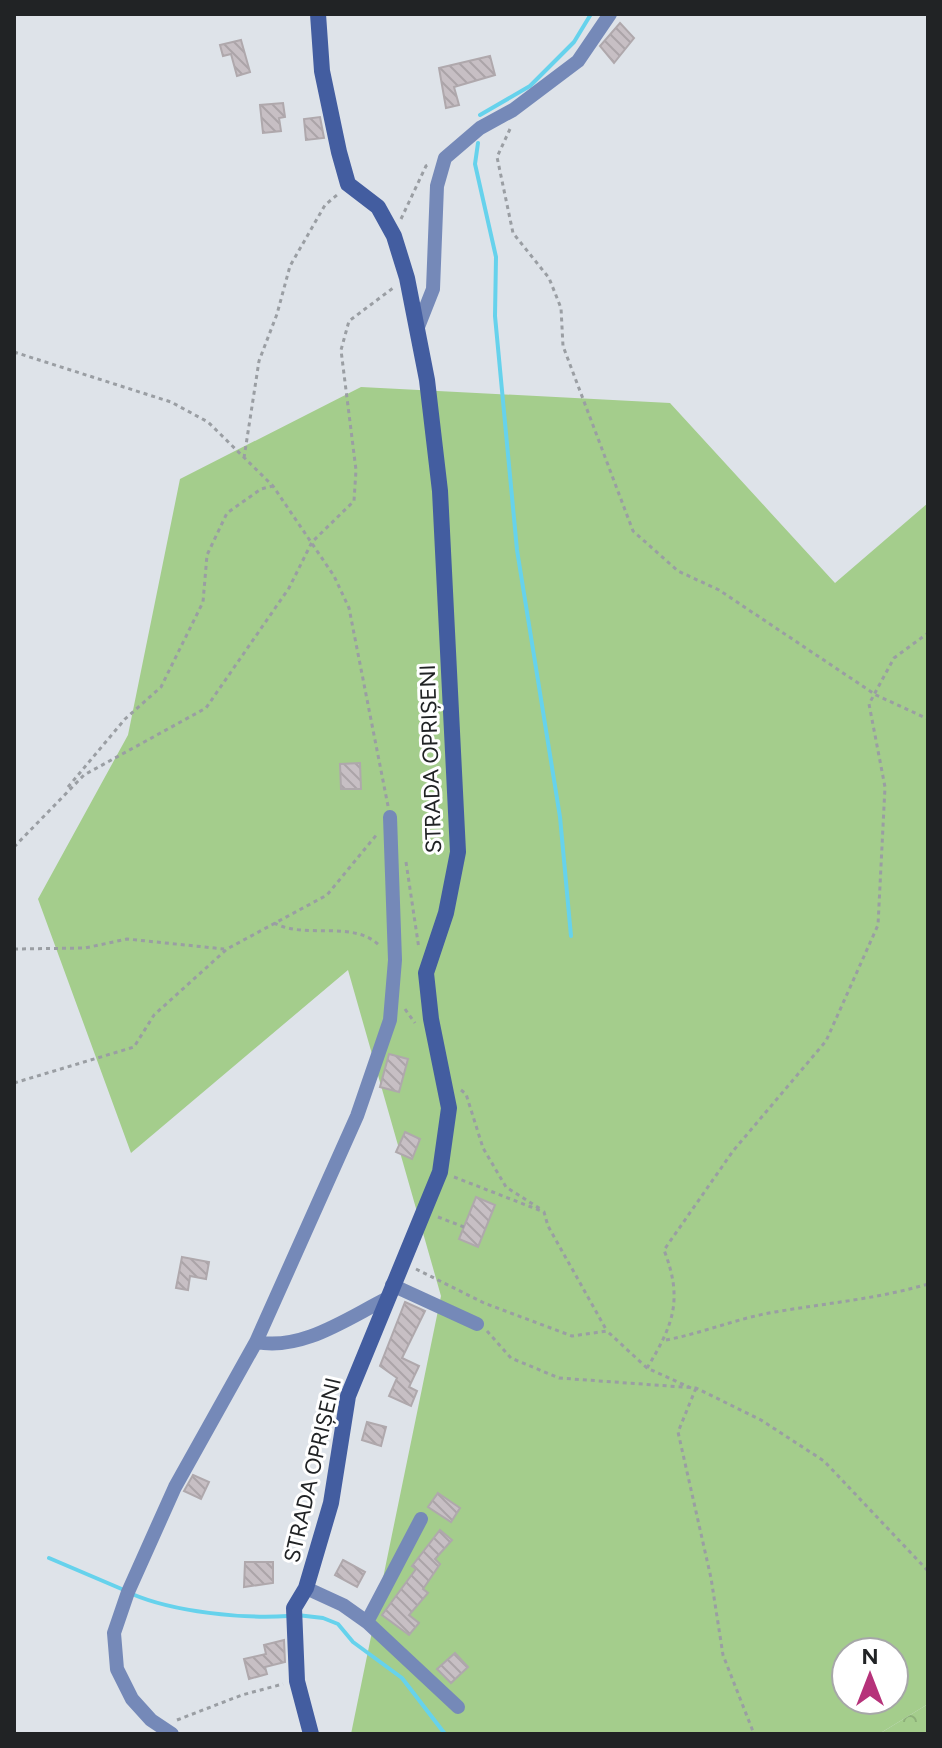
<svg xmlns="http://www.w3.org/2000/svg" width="942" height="1748" viewBox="0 0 942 1748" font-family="Figtree,sans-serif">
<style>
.grass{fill:#a4cd8c;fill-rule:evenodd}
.forest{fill:url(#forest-crowns)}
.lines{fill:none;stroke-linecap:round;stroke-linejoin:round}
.stream{stroke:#66d2ec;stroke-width:4}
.building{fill:url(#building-back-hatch);stroke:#afa8ac;stroke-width:2}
.path{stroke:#9a9ea3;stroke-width:3;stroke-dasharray:4 4;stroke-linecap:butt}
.street{stroke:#7589b8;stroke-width:14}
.secondary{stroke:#435da0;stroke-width:16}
.labels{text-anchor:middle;stroke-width:6;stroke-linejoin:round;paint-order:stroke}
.street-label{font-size:22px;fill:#212325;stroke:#fff}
</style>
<defs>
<pattern id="forest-crowns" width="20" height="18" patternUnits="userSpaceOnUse" patternTransform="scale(2)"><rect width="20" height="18" fill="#a4cd8c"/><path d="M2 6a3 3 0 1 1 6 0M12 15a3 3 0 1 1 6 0" fill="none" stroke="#8db079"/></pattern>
<pattern id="building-back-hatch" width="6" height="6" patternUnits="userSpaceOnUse" patternTransform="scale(2)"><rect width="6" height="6" fill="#c7bfc4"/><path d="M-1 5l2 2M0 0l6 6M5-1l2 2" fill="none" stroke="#aba4a8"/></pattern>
</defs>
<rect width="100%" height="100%" fill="#dee3e9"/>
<path class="grass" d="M361 387 670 403 835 583 928 503V1704L879 1734H351L441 1296 348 970 131 1153 38 899 128 735 180 479ZM846 1652H894V1700H846Z"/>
<path class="forest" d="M928 1704V1734H879Z"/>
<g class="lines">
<path class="stream" d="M480 115 530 86 574 42 591 14
M478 143 475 164 496 257 495 316 517 550 560 817 571 936
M49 1558 124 1590
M132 1594C174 1612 243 1619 288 1616
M297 1615 323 1618 338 1624 353 1642 402 1678 445 1734"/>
</g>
<path class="building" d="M620 23 634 38 614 63 600 46Z
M241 40 250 72 237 76 231 54 223 56 220 45Z
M490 56 495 75 454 87 459 105 446 108 439 68Z
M283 103 285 117 279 118 281 131 263 133 260 105Z
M320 117 324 138 306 140 304 119Z
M360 763 361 789H341L340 764Z
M389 1054 408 1059 399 1092 380 1087Z
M405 1132 420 1139 412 1159 396 1152Z
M476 1197 495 1205 478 1247 459 1239Z
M182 1257 209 1262 206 1279 190 1276 188 1290 176 1288Z
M405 1302 425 1311 402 1358 419 1366 409 1387 417 1391 411 1406 389 1396 397 1378 380 1366Z
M367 1422 386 1427 381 1446 362 1440Z
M193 1475 209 1482 201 1499 184 1491Z
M438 1493 460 1508 451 1522 428 1507Z
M440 1530 452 1540 435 1559 440 1564 423 1589 428 1593 409 1615 419 1623 409 1635 382 1615 416 1569 412 1566Z
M343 1560 365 1572 357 1587 335 1575Z
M245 1562H273V1583L244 1587Z
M284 1640 285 1662 265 1667 267 1674 249 1679 244 1659 266 1654 264 1645Z
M455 1653 468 1667 451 1683 437 1669Z"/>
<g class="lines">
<path class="path" d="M510 129 497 157 513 233 549 278 561 308 563 346 633 531 678 571 719 590 876 695 928 719
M401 219 426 166 431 164
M14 352 171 402 208 422 273 486 334 576 349 608 388 806
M244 458 259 361 277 314 290 266 325 205 337 195
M68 787 125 719 161 687 203 602 207 555 227 513 261 489 273 486
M14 847 84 775 206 708 289 588 312 542 354 501 356 470 341 350 349 321 393 288
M406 862 419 949
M274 923C306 940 353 919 380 946
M14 949 85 948 127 939 224 949
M405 1009 415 1023
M14 1083 134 1047 154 1015 227 949 327 895 378 833
M461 1090 466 1094 483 1148 506 1187 542 1210
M454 1177 544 1212 548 1226 607 1331
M438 1217 464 1227
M416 1269 484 1303 572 1336 607 1331 647 1368
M487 1331 511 1358 559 1378 696 1388 761 1420 824 1461 928 1571
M666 1340C703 1333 738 1318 775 1312 827 1303 877 1299 928 1284
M691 1388 647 1368C674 1324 683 1299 664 1250L733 1151 826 1041 878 925 885 787 869 704 894 658 928 633
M696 1388 678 1432 711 1578 723 1655 754 1734
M177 1720 242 1695 283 1684"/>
<path class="street" d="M418 327 433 289 437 186 445 158 480 128 513 110 578 61 610 14
M392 1285 477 1324
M256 1342 357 1116 390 1020 395 960 390 817
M306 1588 343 1605 367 1622 421 1519
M367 1622 458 1707
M172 1734 151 1720 132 1699 117 1669 114 1633 128 1592 175 1487 256 1342C302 1351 346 1319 386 1299"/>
<path class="secondary" d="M311 1734 297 1681 294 1608 306 1588 331 1503 348 1396 440 1172 449 1108 431 1019 426 973 446 913 458 852 440 491 427 380 407 278 394 236 378 207 348 184 339 152 322 71 318 14"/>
</g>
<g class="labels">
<g class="street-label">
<text transform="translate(430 759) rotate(-92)" y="8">STRADA OPRIȘENI</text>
<text transform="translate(312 1470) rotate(-77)" y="8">STRADA OPRIȘENI</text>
</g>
</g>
<rect width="942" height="1748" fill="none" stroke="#212325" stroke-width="32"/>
<g transform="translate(870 1676)"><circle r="38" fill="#ffffff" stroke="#a6a7a8" stroke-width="2"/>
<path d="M0-6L14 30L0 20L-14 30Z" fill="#b6327a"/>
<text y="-12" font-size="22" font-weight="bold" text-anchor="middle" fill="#212325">N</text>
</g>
</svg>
